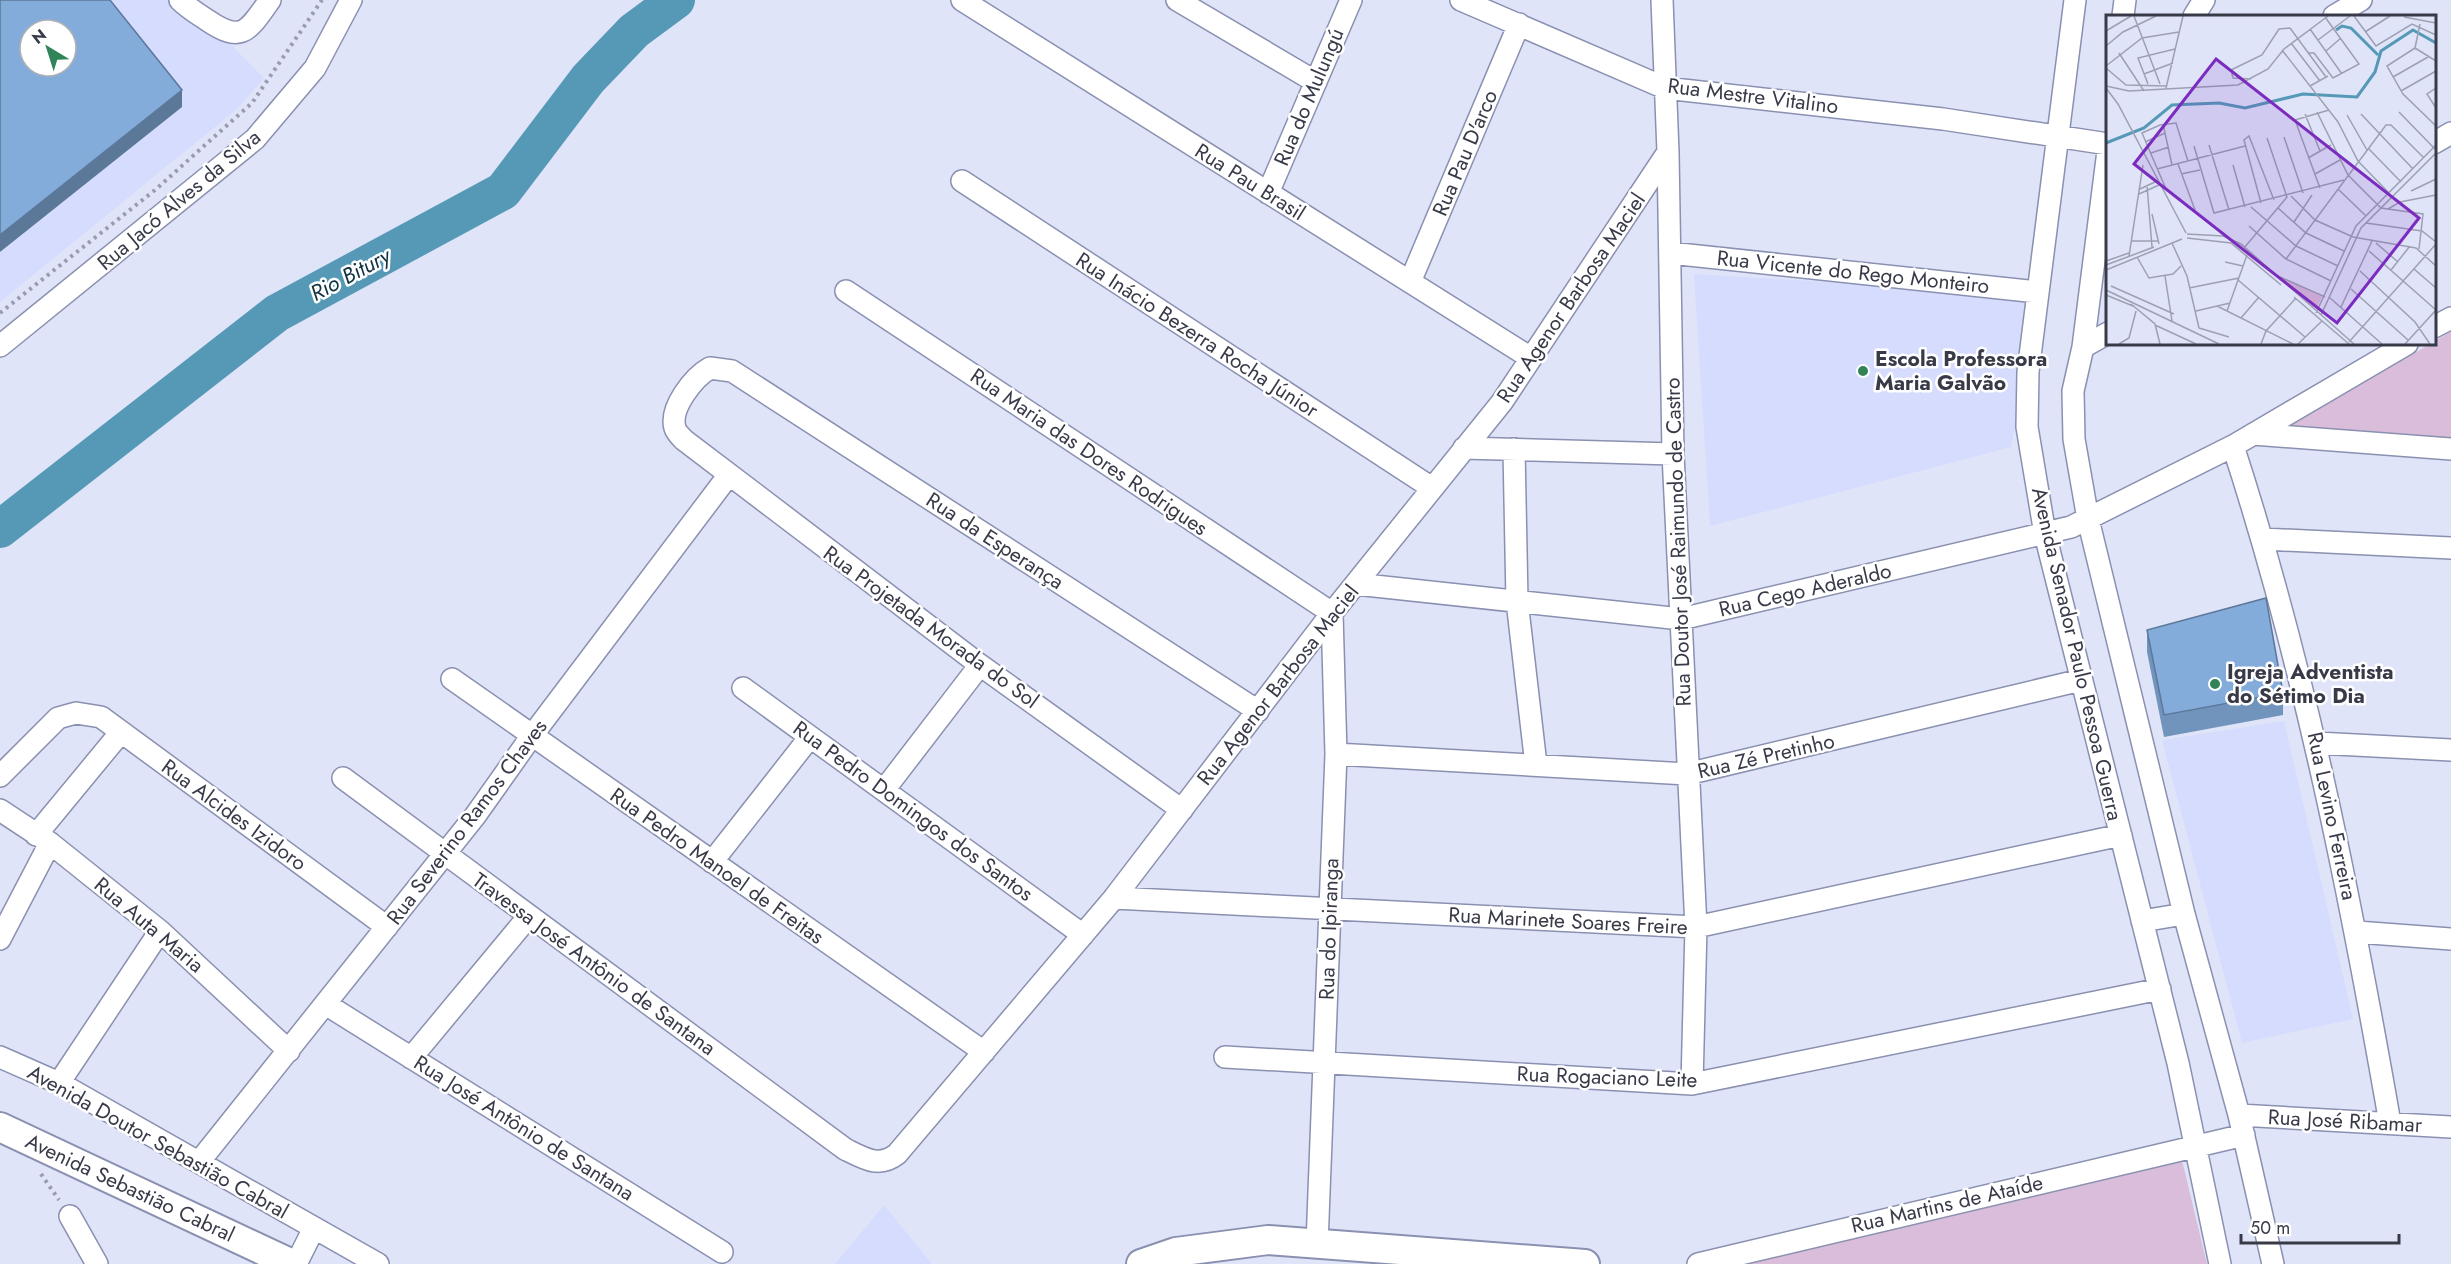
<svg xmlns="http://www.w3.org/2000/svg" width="2451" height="1264" viewBox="0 0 2451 1264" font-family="Jost,sans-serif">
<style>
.built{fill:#d5dcfd;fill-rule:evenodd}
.green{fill:#d9bdda}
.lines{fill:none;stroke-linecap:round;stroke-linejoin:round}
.river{stroke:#5599b7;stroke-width:38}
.street-casing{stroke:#8a90b0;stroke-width:24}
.secondary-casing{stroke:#8a90b0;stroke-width:32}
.path{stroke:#989cae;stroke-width:4;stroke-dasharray:3 4.5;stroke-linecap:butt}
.street{stroke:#fff;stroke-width:21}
.secondary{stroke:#fff;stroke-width:28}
.wall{fill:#7194bc}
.shaded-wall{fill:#5c7899}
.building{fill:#83acdb;stroke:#5c7899;stroke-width:1.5;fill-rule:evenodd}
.poi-dot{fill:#318457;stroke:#fff;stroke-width:2}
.labels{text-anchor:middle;stroke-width:5;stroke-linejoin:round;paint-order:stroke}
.street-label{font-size:21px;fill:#383a48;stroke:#fff}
.poi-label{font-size:21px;font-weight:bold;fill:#383a48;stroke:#fff;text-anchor:start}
.water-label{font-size:22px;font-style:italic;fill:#10313e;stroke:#fff}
.inset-river{fill:none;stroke:#5599b7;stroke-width:3}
.inset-road{fill:none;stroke:#9da0b2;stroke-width:1.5}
.view{fill:#7b2cbf;fill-opacity:0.15;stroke:#7b2cbf;stroke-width:3}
.inset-edge{fill:none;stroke:#383a48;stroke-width:3}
</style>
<rect width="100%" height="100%" fill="#e0e4f9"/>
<path class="built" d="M0 0H187L264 78 237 109 0 302ZM30 30H66V66H30Z
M1694 274 2042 295 2011 447 1710 526Z
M2284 721 2353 1019 2242 1043 2162 740Z
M884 1205 932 1264H835Z"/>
<path class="green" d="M2451 331V438L2290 426 2430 344H2434L2435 341Z
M2181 1156 2207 1264H1743Z"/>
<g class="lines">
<path class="river" d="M0 529 277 313 503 191 588 79 634 31 676 0"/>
<defs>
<path id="street" d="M180 0C188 8 198 14 207 20 242 44 248 31 270 0
M962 0 1531 358
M1177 0 1316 82
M1461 0 1665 88 1943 119 2108 144
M1662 0 1668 152 1673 454 1696 927 1692 1084
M2075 0 2028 372 2027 427 2045 534 2178 1063 2220 1264
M2123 16 2125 0
M2194 16 2204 0
M2334 16 2361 0
M2434 143 2451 133
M2108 151 2083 347 2073 391 2074 439 2088 519 2184 914 2239 1115 2273 1264
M962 181 1432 488
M1268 193 1351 0
M1670 253 2037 292
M1410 282 1519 24
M846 291 1332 613 1336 754 1317 1244
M2434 327 2451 318
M0 346 255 139 315 68 351 0
M2083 347 2108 333
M2253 434 2451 449
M2233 446C2305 667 2350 894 2390 1123
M1464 448 1673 454
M1514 449 1517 601 1536 765
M2263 539 2451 548
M1356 584 1681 619 2071 527 2233 446 2407 344
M452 679 984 1052
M743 688 1083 935
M2317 743 2451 750
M1336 754 1687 774 2081 680
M0 776 58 718 76 713 101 717 387 927
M343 778 845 1149C865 1159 879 1168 897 1154L1114 898 1332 613 1502 402 1668 152
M884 790 980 665
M0 810 50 843 160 931 289 1051
M1182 810 980 665 684 440C681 437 676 432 675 428 669 408 694 377 710 368L732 371 1258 711
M36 835 121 732
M712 862 810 737
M1114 898 1696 927 2121 835
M2142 921 2184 914
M2357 932 2451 939
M0 939 50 843
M327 1005 722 1252
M0 1057 59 1083 378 1264
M1225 1057 1692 1084 2160 989
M411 1058 529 916
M59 1083 160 931
M2239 1115 2451 1127
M199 1162 475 816 531 737 728 476
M70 1216 97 1264
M296 1264 314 1228
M1698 1264 2244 1135"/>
<path id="secondary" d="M0 1127 292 1264
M1141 1264 1176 1252 1268 1240 1585 1264"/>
</defs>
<use href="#street" class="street-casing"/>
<use href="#secondary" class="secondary-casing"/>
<path class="path" d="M0 313 155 190 252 103 322 0
M41 1174 59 1200"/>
<use href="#street" class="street"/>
<use href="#secondary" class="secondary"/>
</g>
<path class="wall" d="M2147 630 2283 693V715L2164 737 2147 652Z"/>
<path class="shaded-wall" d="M182 90V107L0 252V235Z"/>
<path class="building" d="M0 0H110L182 90 0 235ZM30 30H66V66H30Z
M2266 598 2283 693 2164 715 2147 630Z"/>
<g class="poi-dot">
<circle cx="1863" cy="371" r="6"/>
<circle cx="2215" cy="684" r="6"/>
</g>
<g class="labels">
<g class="street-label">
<text transform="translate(1753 96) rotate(7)" y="7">Rua Mestre Vitalino</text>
<text transform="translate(1309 97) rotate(-67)" y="7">Rua do Mulungú</text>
<text transform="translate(1465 153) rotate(-67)" y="7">Rua Pau D'arco</text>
<text transform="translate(1250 182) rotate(32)" y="7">Rua Pau Brasil</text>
<text transform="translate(179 200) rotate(-40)" y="7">Rua Jacó Alves da Silva</text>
<text transform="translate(1853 272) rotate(6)" y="7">Rua Vicente do Rego Monteiro</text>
<text transform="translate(1571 298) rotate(-56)" y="7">Rua Agenor Barbosa Maciel</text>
<text transform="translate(1197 335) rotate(33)" y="7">Rua Inácio Bezerra Rocha Júnior</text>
<text transform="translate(1089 452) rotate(34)" y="7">Rua Maria das Dores Rodrigues</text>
<text transform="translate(995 541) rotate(33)" y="7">Rua da Esperança</text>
<text transform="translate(1678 542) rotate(-92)" y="7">Rua Doutor José Raimundo de Castro</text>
<text transform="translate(1805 590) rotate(-13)" y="7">Rua Cego Aderaldo</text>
<text transform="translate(931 627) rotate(36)" y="7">Rua Projetada Morada do Sol</text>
<text transform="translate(2077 654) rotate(77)" y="7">Avenida Senador Paulo Pessoa Guerra</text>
<text transform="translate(1278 685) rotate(-52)" y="7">Rua Agenor Barbosa Maciel</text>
<text transform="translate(1766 756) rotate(-13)" y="7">Rua Zé Pretinho</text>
<text transform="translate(913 811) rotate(36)" y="7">Rua Pedro Domingos dos Santos</text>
<text transform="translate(234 815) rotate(36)" y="7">Rua Alcides Izidoro</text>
<text transform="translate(2332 816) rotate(78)" y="7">Rua Levino Ferreira</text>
<text transform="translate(467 822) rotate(-53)" y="7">Rua Severino Ramos Chaves</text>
<text transform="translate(717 866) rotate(35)" y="7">Rua Pedro Manoel de Freitas</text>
<text transform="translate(1568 921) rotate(3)" y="7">Rua Marinete Soares Freire</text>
<text transform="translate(149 925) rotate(40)" y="7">Rua Auta Maria</text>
<text transform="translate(1329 929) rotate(-88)" y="7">Rua do Ipiranga</text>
<text transform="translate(594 964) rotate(36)" y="7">Travessa José Antônio de Santana</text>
<text transform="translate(1607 1077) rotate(2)" y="7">Rua Rogaciano Leite</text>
<text transform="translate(2345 1121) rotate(3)" y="7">Rua José Ribamar</text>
<text transform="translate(524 1128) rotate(32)" y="7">Rua José Antônio de Santana</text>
<text transform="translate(158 1142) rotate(29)" y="7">Avenida Doutor Sebastião Cabral</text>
<text transform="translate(130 1188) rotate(25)" y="7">Avenida Sebastião Cabral</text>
<text transform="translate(1947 1204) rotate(-13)" y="7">Rua Martins de Ataíde</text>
</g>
<g class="poi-label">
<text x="1875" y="366">Escola Professora<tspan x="1875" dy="24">Maria Galvão</tspan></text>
<text x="2227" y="679">Igreja Adventista<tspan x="2227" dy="24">do Sétimo Dia</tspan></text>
</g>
<g class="water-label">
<text transform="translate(350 274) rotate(-28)" y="8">Rio Bitury</text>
</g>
</g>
<g transform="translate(2106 15)">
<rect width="330" height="330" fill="#e0e4f9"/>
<path d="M173 261 216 282 210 294Z" fill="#d9bdda"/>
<path class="inset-river" d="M230 15 236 11 245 13 272 40M0 128 38 113 66 90 113 88 139 93 197 79 251 82 269 57 275 36 307 15 330 28"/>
<path class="inset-road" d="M28 1 54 69M248 1 270 31 306 9 330 20M298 2 330 8M184 13 220 62M204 14 236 59M0 16 25 1M259 17 284 1M212 25 244 1M185 28 214 66M0 31 17 17 50 1M309 33 281 51 297 79 330 111M309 33 330 46M309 33 314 9M176 35 232 107 252 146 283 178M220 36 235 23M13 38 38 76M203 38H208L227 63 253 49 219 2M0 51 36 23 73 17M0 53 20 70 61 71M38 59 67 48M287 62 322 42M145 64 127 63 125 55 156 40 173 14 184 13M42 69 32 43 69 34M0 71 23 76 132 70 162 54 178 34 222 1M204 71 222 61M0 73 12 89 80 218M60 73 77 1M330 73 321 79 330 93M295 76 330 56M211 97 242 160 275 193 317 199 313 234M293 97 329 134M199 99 214 136M255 99 307 154M241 100 261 135M57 109 66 150M178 122 197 178M39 127 59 118M103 130 123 195M88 131 108 198 238 165M262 133 295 167M45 138 63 132M202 143 225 130M72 149 89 195M127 150 139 192M51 154 139 131M75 159 94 155M209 159 234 145M41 170 46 232M214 173 189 105 223 95M34 174 51 166M60 174 36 118 54 110 70 108 82 146M232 174 260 201M305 176 330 164M33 179 53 170M185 181 209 205 247 222 310 233 330 251M155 188 138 125 143 121 168 185M145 192 190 231 232 251M172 193 200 218 238 236M282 194 294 187 330 180M46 199 53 229M188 207 206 180M260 208 316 216 330 227M143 211 180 244 225 266M81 219 117 221 135 229 248 329M81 223 125 228 175 270M25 226H53M66 228 81 261 93 313M270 228 292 247M138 233 181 182 161 123M263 236 330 295 299 329M23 241 37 150M31 242 43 263 67 259 75 251M180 244 280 110H285L318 143M0 246 23 238M119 247 137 251M0 250 48 232M308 254 330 273M0 255 76 224M285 255 304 231M254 256 309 307 324 329M59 261 66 306M174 262 219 282M132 265 199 322M5 271 68 299M83 273 133 263M245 274 302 325M0 275 113 329M0 280 27 291M188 282 243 329M223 282 276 329M25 289 49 309 54 329M111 291 187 329M235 292 266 226M90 296 124 288M121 296 141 240M210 298 250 211 330 130M215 300 255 213 330 138M135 303 153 282M49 310 90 329M93 313 123 322M243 327 330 229M13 329 23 323 30 296M155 329 160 316 190 283M192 329 216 306"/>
<path class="view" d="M110 44 313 203 231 308 28 149Z"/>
<rect width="330" height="330" class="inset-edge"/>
</g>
<g transform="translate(48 48) rotate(322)"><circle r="28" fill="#ffffff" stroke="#afb0b6" stroke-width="1.5"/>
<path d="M0-4.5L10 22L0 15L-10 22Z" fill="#318457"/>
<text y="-9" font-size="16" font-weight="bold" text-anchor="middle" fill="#383a48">N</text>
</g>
<path d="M2241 1234v9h158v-9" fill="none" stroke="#383a48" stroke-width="3"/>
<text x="2250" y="1234" font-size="18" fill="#383a48" stroke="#ffffff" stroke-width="4.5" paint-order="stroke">50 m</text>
</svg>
